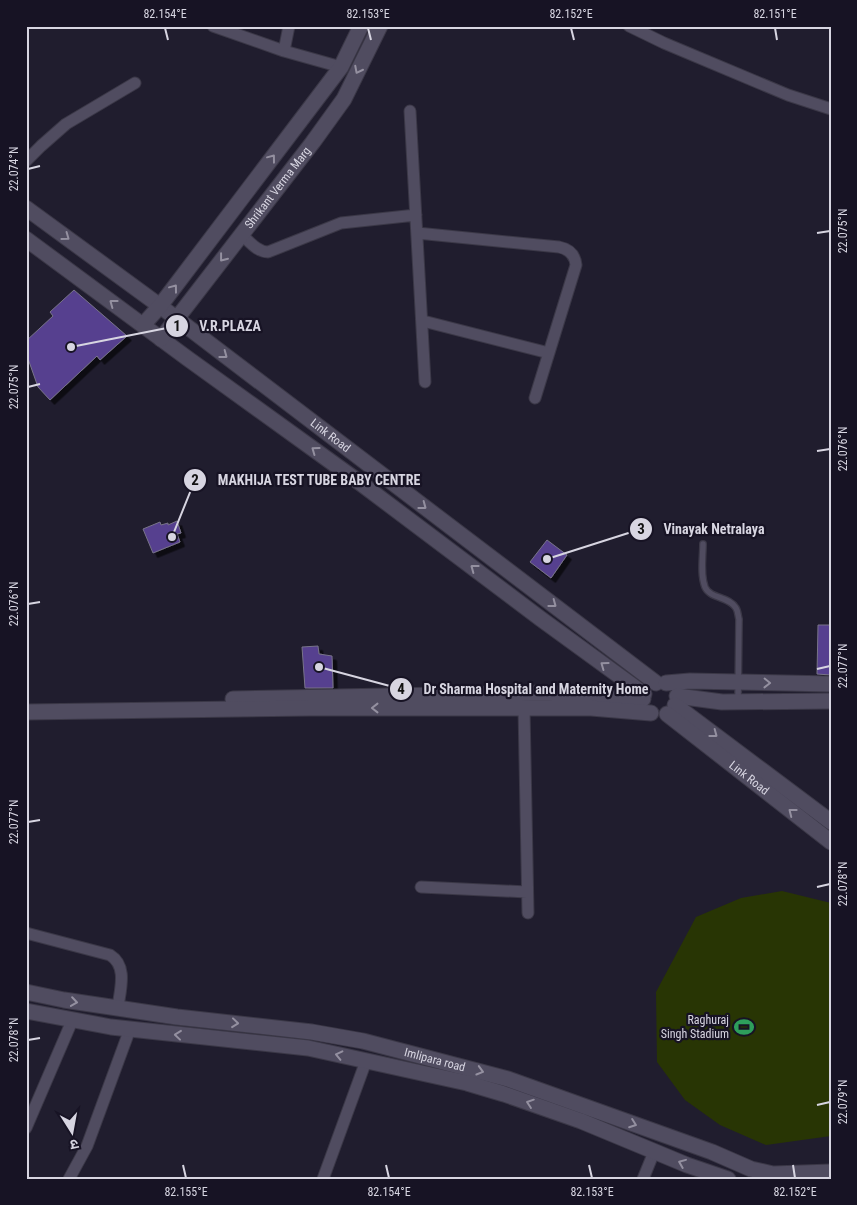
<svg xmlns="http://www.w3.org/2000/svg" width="857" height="1205" viewBox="0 0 857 1205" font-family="'Roboto Condensed','Noto Sans Devanagari',sans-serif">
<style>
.pitch{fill:#283504}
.building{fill:#563f8f;stroke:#787489;filter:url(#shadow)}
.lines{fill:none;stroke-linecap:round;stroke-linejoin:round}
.lane-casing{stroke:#3b3847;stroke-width:8}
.street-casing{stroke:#3b3847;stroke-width:13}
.secondary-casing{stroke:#3b3847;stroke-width:17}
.lane{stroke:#504c60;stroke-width:5.5}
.street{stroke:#504c60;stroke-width:11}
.secondary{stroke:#504c60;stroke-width:15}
.oneway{stroke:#9490a0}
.ticks{fill:none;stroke:#d7d5e1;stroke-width:2}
.labels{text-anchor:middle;stroke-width:4.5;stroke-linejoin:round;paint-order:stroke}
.street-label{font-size:12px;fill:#d7d5e1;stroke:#171324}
.poi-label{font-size:12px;fill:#d7d5e1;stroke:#171324;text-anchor:end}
.leader{fill:none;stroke:#d7d5e1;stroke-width:2}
.callout-dot{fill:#d7d5e1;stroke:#171324;stroke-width:2}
.mark-label{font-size:15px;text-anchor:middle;font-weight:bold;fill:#111}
.callout-label{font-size:14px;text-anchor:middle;font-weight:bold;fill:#d7d5e1;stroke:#171324;stroke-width:4.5;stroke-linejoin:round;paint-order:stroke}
.neatline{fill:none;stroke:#d7d5e1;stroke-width:2}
.ticks-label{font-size:12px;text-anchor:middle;fill:#d7d5e1}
</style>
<defs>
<filter id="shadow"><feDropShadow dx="4.5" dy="4.5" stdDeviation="0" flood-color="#0009"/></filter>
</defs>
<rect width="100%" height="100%" fill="#201d2e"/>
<path class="pitch" d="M782 891 831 903V1136L766 1145 720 1125 685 1100 657 1062 656 992 696 917 741 898Z"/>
<path class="building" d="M74 290 127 336 100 360 97 356 50 400 38 387 26 353V341L53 316 50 312Z
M177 521 181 533 177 534 180 542 153 553 143 529 160 522 161 525 168 523V525Z
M547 540 567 555 551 578 530 562Z
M818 625H831V675L817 674Z
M318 646 319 654 332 656 333 688H305L302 647Z"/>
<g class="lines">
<defs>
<path id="lane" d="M703 544C703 557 700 574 705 587 710 599 729 596 736 608 738 611 738 616 739 619L738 701"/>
<path id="street" d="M213 26 284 51 341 67
M629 26 664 43 788 95 831 109
M284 51 289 26
M410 111 425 382
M26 161 41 146 66 124 135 83
M417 233 559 247C569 249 575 255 576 265L535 398
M241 234C249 241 257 252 268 252L341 223 416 215
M423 321 549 353
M524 708 528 913
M421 887 527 892
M26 933 110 955C128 966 120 990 118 1007
M26 1128 72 1021
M69 1179 87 1146 130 1029
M323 1179 366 1061
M643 1179 654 1152"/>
<g id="secondary">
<path id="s1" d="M26 208 160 306 656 683"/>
<path d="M26 239 187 358 359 482 541 619 644 694"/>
<path d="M143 325 160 306 341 67 361 26"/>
<path id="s2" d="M161 339 313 142 344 99 380 26"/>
<path d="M666 683 690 681 831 684"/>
<path d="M677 696 722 702 831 701"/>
<path d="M233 699 545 693 643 699"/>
<path d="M675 705 831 822"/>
<path d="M26 712 310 708H591L651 713"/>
<path id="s3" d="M667 714 831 842"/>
<path id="s4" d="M26 992 64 1000 177 1017 312 1032 363 1041 508 1079 712 1152 751 1169 773 1174 831 1172"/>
<path d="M26 1011 111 1027 308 1048 467 1083 504 1094 581 1121 687 1165 728 1179"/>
</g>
</defs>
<use href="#lane" class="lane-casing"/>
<use href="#street" class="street-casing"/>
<use href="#secondary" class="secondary-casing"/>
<use href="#lane" class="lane"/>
<use href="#street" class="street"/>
<use href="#secondary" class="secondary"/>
</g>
<defs><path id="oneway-chevron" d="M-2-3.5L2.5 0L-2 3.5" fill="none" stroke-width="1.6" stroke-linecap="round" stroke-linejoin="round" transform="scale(1.25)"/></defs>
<g class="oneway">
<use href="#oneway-chevron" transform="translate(358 70) rotate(117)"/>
<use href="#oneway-chevron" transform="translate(272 158) rotate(-53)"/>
<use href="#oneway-chevron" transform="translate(66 237) rotate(36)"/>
<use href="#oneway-chevron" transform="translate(223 258) rotate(128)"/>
<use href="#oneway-chevron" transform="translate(174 288) rotate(-53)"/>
<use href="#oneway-chevron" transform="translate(113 303) rotate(-143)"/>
<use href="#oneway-chevron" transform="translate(224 355) rotate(37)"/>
<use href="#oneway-chevron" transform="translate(315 450) rotate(-144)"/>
<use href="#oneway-chevron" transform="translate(423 506) rotate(37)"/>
<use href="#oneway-chevron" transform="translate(474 568) rotate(-143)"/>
<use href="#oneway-chevron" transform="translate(553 604) rotate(37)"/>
<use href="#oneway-chevron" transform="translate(604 665) rotate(-144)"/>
<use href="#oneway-chevron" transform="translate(767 683) rotate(1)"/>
<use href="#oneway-chevron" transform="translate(375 708) rotate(180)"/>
<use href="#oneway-chevron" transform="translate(714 734) rotate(37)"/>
<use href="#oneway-chevron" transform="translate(792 812) rotate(-142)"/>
<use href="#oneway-chevron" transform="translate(74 1002) rotate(8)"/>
<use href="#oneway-chevron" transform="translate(235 1023) rotate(6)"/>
<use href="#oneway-chevron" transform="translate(178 1035) rotate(-174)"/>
<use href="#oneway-chevron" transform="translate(339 1055) rotate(-167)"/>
<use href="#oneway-chevron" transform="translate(480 1071) rotate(16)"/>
<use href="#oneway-chevron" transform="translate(530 1103) rotate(-161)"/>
<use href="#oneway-chevron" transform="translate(633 1124) rotate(20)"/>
<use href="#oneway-chevron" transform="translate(682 1163) rotate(-158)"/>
</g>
<path class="ticks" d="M165 28 168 40M368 28 371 40M571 28 574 40M775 28 777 40M28 169 40 166M817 233 830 231M28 387 40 384M817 451 830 449M28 604 40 602M817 669 830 666M28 822 40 820M817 887 830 884M28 1040 40 1038M817 1105 830 1102M183 1165 186 1178M386 1165 389 1178M589 1165 592 1178M793 1165 795 1178"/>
<defs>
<symbol id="stadium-bare" viewBox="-9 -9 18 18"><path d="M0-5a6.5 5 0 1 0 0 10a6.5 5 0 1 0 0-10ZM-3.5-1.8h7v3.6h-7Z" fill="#2e9e5b" stroke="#171324" stroke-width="2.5" paint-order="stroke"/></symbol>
</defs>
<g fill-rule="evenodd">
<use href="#stadium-bare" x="730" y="1013" width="28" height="28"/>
</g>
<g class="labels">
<g class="street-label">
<text dy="4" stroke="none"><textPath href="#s2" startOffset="191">Shrikant Verma Marg</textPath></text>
<text dy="4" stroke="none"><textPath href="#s1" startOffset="380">Link Road</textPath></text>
<text dy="4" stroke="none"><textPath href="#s3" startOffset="104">Link Road</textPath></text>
<text dy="4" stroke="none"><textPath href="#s4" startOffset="415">Imlipara road</textPath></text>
</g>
<g class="poi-label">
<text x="729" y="1024">Raghuraj<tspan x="729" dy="14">Singh Stadium</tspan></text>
</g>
</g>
<path class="leader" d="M71 347L177 326M172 537L195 480M547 559L641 529M319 667L401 689"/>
<g class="callout-dot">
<circle cx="71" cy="347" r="5"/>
<circle cx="172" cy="537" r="5"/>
<circle cx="547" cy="559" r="5"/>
<circle cx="319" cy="667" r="5"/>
<circle cx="177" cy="326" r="12"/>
<circle cx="195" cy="480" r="12"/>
<circle cx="641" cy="529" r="12"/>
<circle cx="401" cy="689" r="12"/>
</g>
<g class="mark-label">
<text x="177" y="331">1</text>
<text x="195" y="485">2</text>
<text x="641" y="534">3</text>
<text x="401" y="694">4</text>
</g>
<g class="callout-label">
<text x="230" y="331">V.R.PLAZA</text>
<text x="319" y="485">MAKHIJA TEST TUBE BABY CENTRE</text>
<text x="714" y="534">Vinayak Netralaya</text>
<text x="536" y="694">Dr Sharma Hospital and Maternity Home</text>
</g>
<rect width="857" height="1205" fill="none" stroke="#171324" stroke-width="55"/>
<g transform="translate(72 1132) rotate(169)" stroke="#171324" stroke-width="4" paint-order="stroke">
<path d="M0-4L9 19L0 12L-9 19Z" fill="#d7d5e1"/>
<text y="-8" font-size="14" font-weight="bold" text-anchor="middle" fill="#d7d5e1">उ</text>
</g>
<rect x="28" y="28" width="802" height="1150" class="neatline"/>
<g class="ticks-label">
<text x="165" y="18">82.154°E</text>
<text x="368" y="18">82.153°E</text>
<text x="571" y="18">82.152°E</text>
<text x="775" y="18">82.151°E</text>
<text transform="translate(14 169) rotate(-90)" y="4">22.074°N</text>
<text transform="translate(843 231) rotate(-90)" y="4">22.075°N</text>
<text transform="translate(14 387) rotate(-90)" y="4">22.075°N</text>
<text transform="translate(843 449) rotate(-90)" y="4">22.076°N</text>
<text transform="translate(14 604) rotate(-90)" y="4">22.076°N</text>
<text transform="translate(843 666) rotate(-90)" y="4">22.077°N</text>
<text transform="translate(14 822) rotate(-90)" y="4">22.077°N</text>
<text transform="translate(843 884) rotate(-90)" y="4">22.078°N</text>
<text transform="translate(14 1040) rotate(-90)" y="4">22.078°N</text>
<text transform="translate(843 1102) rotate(-90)" y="4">22.079°N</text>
<text x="186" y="1196">82.155°E</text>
<text x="389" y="1196">82.154°E</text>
<text x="592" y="1196">82.153°E</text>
<text x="795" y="1196">82.152°E</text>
</g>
</svg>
